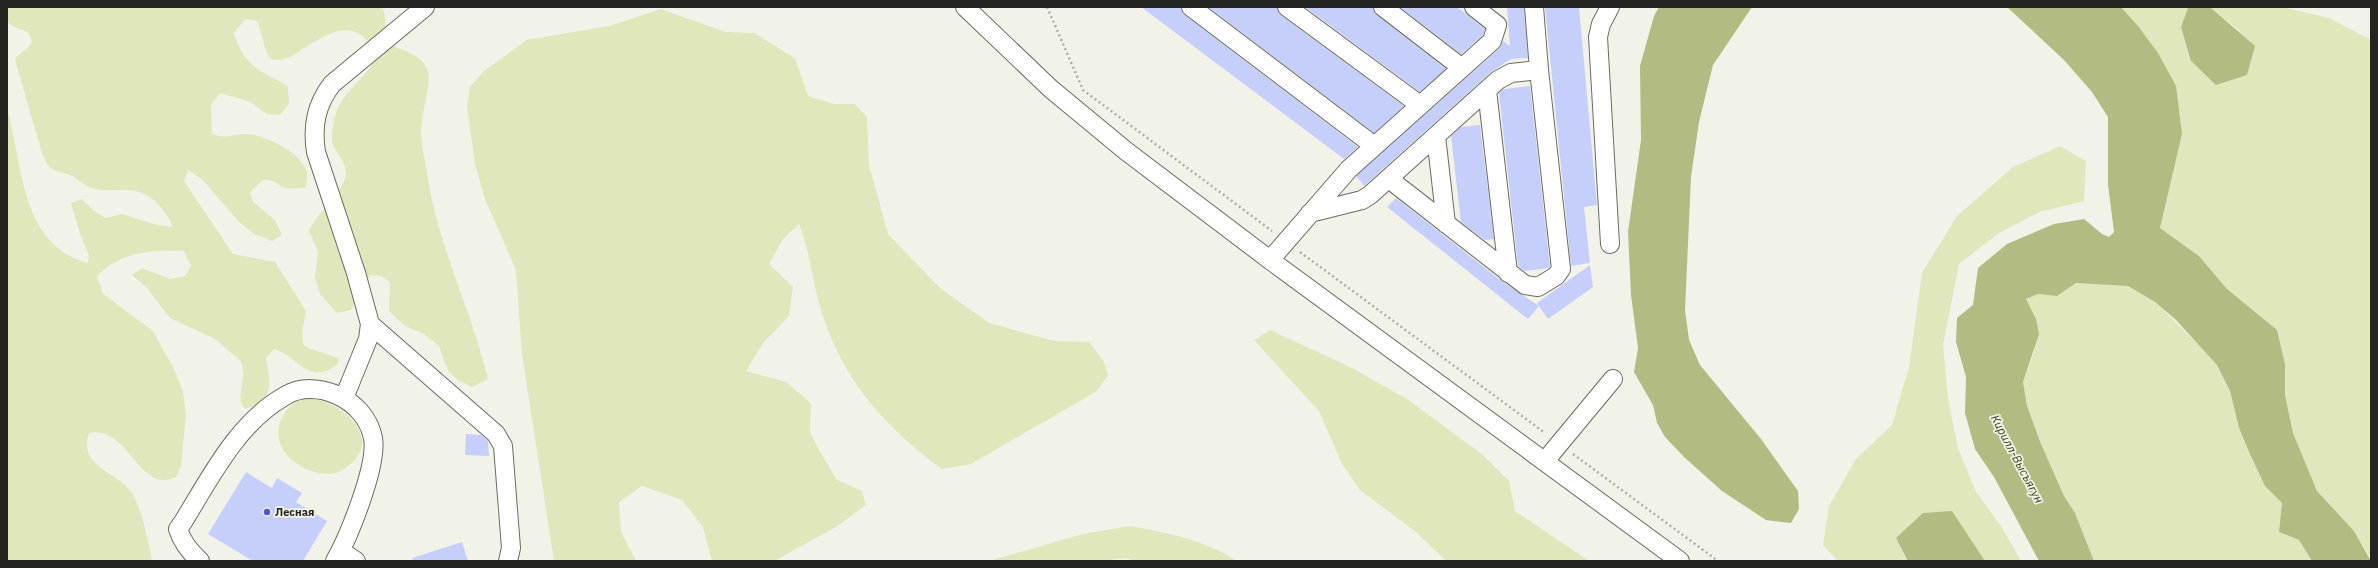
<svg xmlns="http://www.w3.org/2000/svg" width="2378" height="568" viewBox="0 0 2378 568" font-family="'IBM Plex Sans',sans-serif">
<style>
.green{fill:#e0e7bc}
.water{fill:#b2bb81}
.building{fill:#c6cefb}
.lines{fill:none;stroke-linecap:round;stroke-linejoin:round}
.minor-casing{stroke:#6a6c63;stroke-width:20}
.path{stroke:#adafa6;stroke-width:2.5;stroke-dasharray:2 3;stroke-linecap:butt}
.minor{stroke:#fff;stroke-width:18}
.poi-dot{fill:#5356cd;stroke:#f1f3e8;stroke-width:1.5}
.labels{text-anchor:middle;stroke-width:3.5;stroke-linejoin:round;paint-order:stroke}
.poi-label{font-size:11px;font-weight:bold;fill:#232420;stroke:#f1f3e8;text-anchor:start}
.water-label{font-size:12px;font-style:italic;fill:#383d10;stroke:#f1f3e8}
</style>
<rect width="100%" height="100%" fill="#f1f3e8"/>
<path class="green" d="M7 7H382C388 18 383 31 387 43 401 51 422 53 428 71 432 84 420 117 421 134 422 151 427 168 429 185 441 252 472 313 488 379L472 387 458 380 448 371 439 346 424 334 405 326 389 311 390 282 381 276 370 275 351 310 337 313 320 294 315 278 318 251 309 231C317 212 337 200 345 179 351 162 331 152 332 137 334 91 360 89 377 56 355 8 321 38 290 57L281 60 271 59C263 49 262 33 257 21L245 19 234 33C243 66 261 71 288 86L289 103 280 115 267 114 250 102 220 93 211 105 212 134C230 140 232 133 248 134 266 136 302 152 307 173 308 177 306 184 306 188 299 188 293 189 286 188 276 185 276 179 263 180L250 192 253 202 275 220 282 235 272 241 254 234 239 222 203 180 188 170 184 181 233 254 275 262 306 311 302 331 303 344 308 348 338 358V364C308 387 298 356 274 349L266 358C271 381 275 402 245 409 237 398 242 389 243 377 244 372 242 366 241 361L215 339 170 318 147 288 132 275 142 268 170 279 185 276 191 266 184 251C151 250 122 251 97 276L103 294 153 331 175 371 183 392 186 414 181 466 176 477C138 495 129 424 89 433 78 468 115 469 132 493 141 506 149 544 152 561H7V109C23 163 20 246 88 263L89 255 80 234 71 203 82 199 93 210 105 218 122 214 157 225 173 227C166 209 148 190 128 190 116 189 104 192 92 188 83 185 76 177 68 174 50 169 49 170 42 153L15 60C19 52 27 51 32 42L28 32 12 26 7 21Z
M2121 7H2196L2188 9 2241 32 2210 7H2282L2329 18 2371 40V558L2354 531 2317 491 2293 433 2285 395V364L2277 330 2227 289 2199 256 2160 228 2182 134 2138 26Z
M661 9 725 32 754 33 795 58 808 96 834 104H855L867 117 869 165 888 234 940 288 989 323 1054 341 1089 342 1104 362 1108 375 1097 391 971 464 942 469C887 429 846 384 824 319 813 288 811 254 799 224L783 239 769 264 793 287 789 316 763 343 746 371 786 382 811 403 810 432 819 450 837 480 862 491 866 505 836 527 774 561H712L703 527 682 500 642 486 619 502 621 532 636 561H554L522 354 516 270 485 199 475 164 467 106 470 87 485 70 527 40 609 26Z
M2060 146 2086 161 2084 201 2039 212 1999 233 1959 264 1943 345 1948 399 1958 448 1976 492 2001 526 2021 561H1985L1951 511 1896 538 1909 561H1838L1823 545 1829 506 1856 459 1892 425 1909 367 1922 273 1957 216 2013 167Z
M2076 283 2128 286 2155 302 2203 349 2217 365 2230 391 2239 428 2265 486 2283 503 2279 532 2299 540 2312 561H2094L2075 513 2064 496 2041 444 2027 406 2023 382 2034 353 2036 319 2026 299 2038 294 2057 296Z
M1270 330 1352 368 1407 399 1483 455 1509 481 1515 511 1589 561H1446L1416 532 1360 490 1342 464 1319 411 1254 340Z
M308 398C347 402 388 444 341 471 324 480 294 467 284 451 270 430 284 402 308 398Z
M1131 526C1168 533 1205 540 1237 561H1136L1126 558 1101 561H989L1083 534Z"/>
<path class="water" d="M1659 7H1752L1713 65 1699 122 1691 177 1685 310 1689 340 1700 365 1761 439 1798 491 1799 509 1791 523 1766 520 1722 491 1684 457 1665 437 1657 423 1653 405 1634 372 1638 348 1631 295 1628 232 1641 140 1640 66 1654 16Z
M2007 7H2121L2138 26 2158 53 2176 86 2182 134 2160 228 2199 256 2227 289 2277 330 2285 364V395L2293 433 2317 491 2354 531 2371 561H2312L2299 540 2279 532 2282 503 2265 486 2250 454 2239 428 2230 391 2217 365 2176 320 2155 302 2128 286 2076 283 2057 296 2038 294 2026 299 2036 319 2039 334 2023 382 2027 406 2041 444 2064 496 2075 513 2094 561H2039L1994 477 1975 449 1965 413 1966 377 1956 342 1957 318 1973 305 1978 268 2007 244 2054 224 2084 219 2102 234 2109 237 2114 232 2108 185V117L2092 92 2064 60Z
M2196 7H2210L2255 46 2247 75 2216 85 2191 61 2181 27 2188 8Z
M1952 511 1985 561H1908L1896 538 1923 513Z"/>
<path class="building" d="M1141 7H1181L1185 15 1358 147 1344 159Z
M1208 7H1277L1281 15 1404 106 1374 133Z
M1305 7H1373L1377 15 1446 69 1420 92Z
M1400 7H1457L1485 29 1483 35 1461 54Z
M1507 7H1524L1528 58 1511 59 1491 72 1364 186 1356 176 1499 49 1503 41 1510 46Z
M1545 7H1579L1597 205 1584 207 1590 263 1571 266Z
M1530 86 1550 266 1549 268 1524 271 1518 266 1499 93 1504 89Z
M1480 125 1494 239 1485 240 1461 222 1451 136 1461 127Z
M1396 198 1503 282 1539 306 1537 303 1590 265 1593 287 1548 319 1539 306 1528 319 1387 207Z
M466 434 481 435 488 441 489 456 465 455Z
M246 472 272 488 277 478 302 493 296 502 327 521 303 561H253L208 534Z
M462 542 468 561H413L412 558Z"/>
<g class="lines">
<defs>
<path id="minor" d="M965 7 1051 89 1126 151 1270 260 1680 561
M1191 7 1373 145
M1287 7 1420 105
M1383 7 1462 68
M1610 7 1601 24 1598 37 1610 244
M1487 90 1508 273
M1436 136 1446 224
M1389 179 1525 285 1538 287 1556 276 1561 269 1539 70 1534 7
M1310 213 1362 200 1370 195 1498 80 1511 73 1539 70
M1270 260 1349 169 1492 41 1497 25 1474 7
M370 324 496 434 503 446 511 548 508 561
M344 398 368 339 370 324 356 273 316 152C312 126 316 105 332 84L425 7
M1545 461 1613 379
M341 551 356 561
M200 561C190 552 182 542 178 529L183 522C210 478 238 422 285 396 301 386 321 388 337 395 355 403 369 418 373 438 378 465 349 536 335 561"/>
</defs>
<use href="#minor" class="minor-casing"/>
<path class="path" d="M1047 7 1083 90 1272 231
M1300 252 1545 433
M1573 454 1718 561"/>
<use href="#minor" class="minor"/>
</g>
<circle class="poi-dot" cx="267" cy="512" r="4"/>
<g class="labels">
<g class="poi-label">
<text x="275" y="516">Лесная</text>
</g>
<g class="water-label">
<text transform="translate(2017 459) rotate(62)" y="4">Кирилл-Высъягун</text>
</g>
</g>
<rect width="2378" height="568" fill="none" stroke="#232420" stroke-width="16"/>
</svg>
